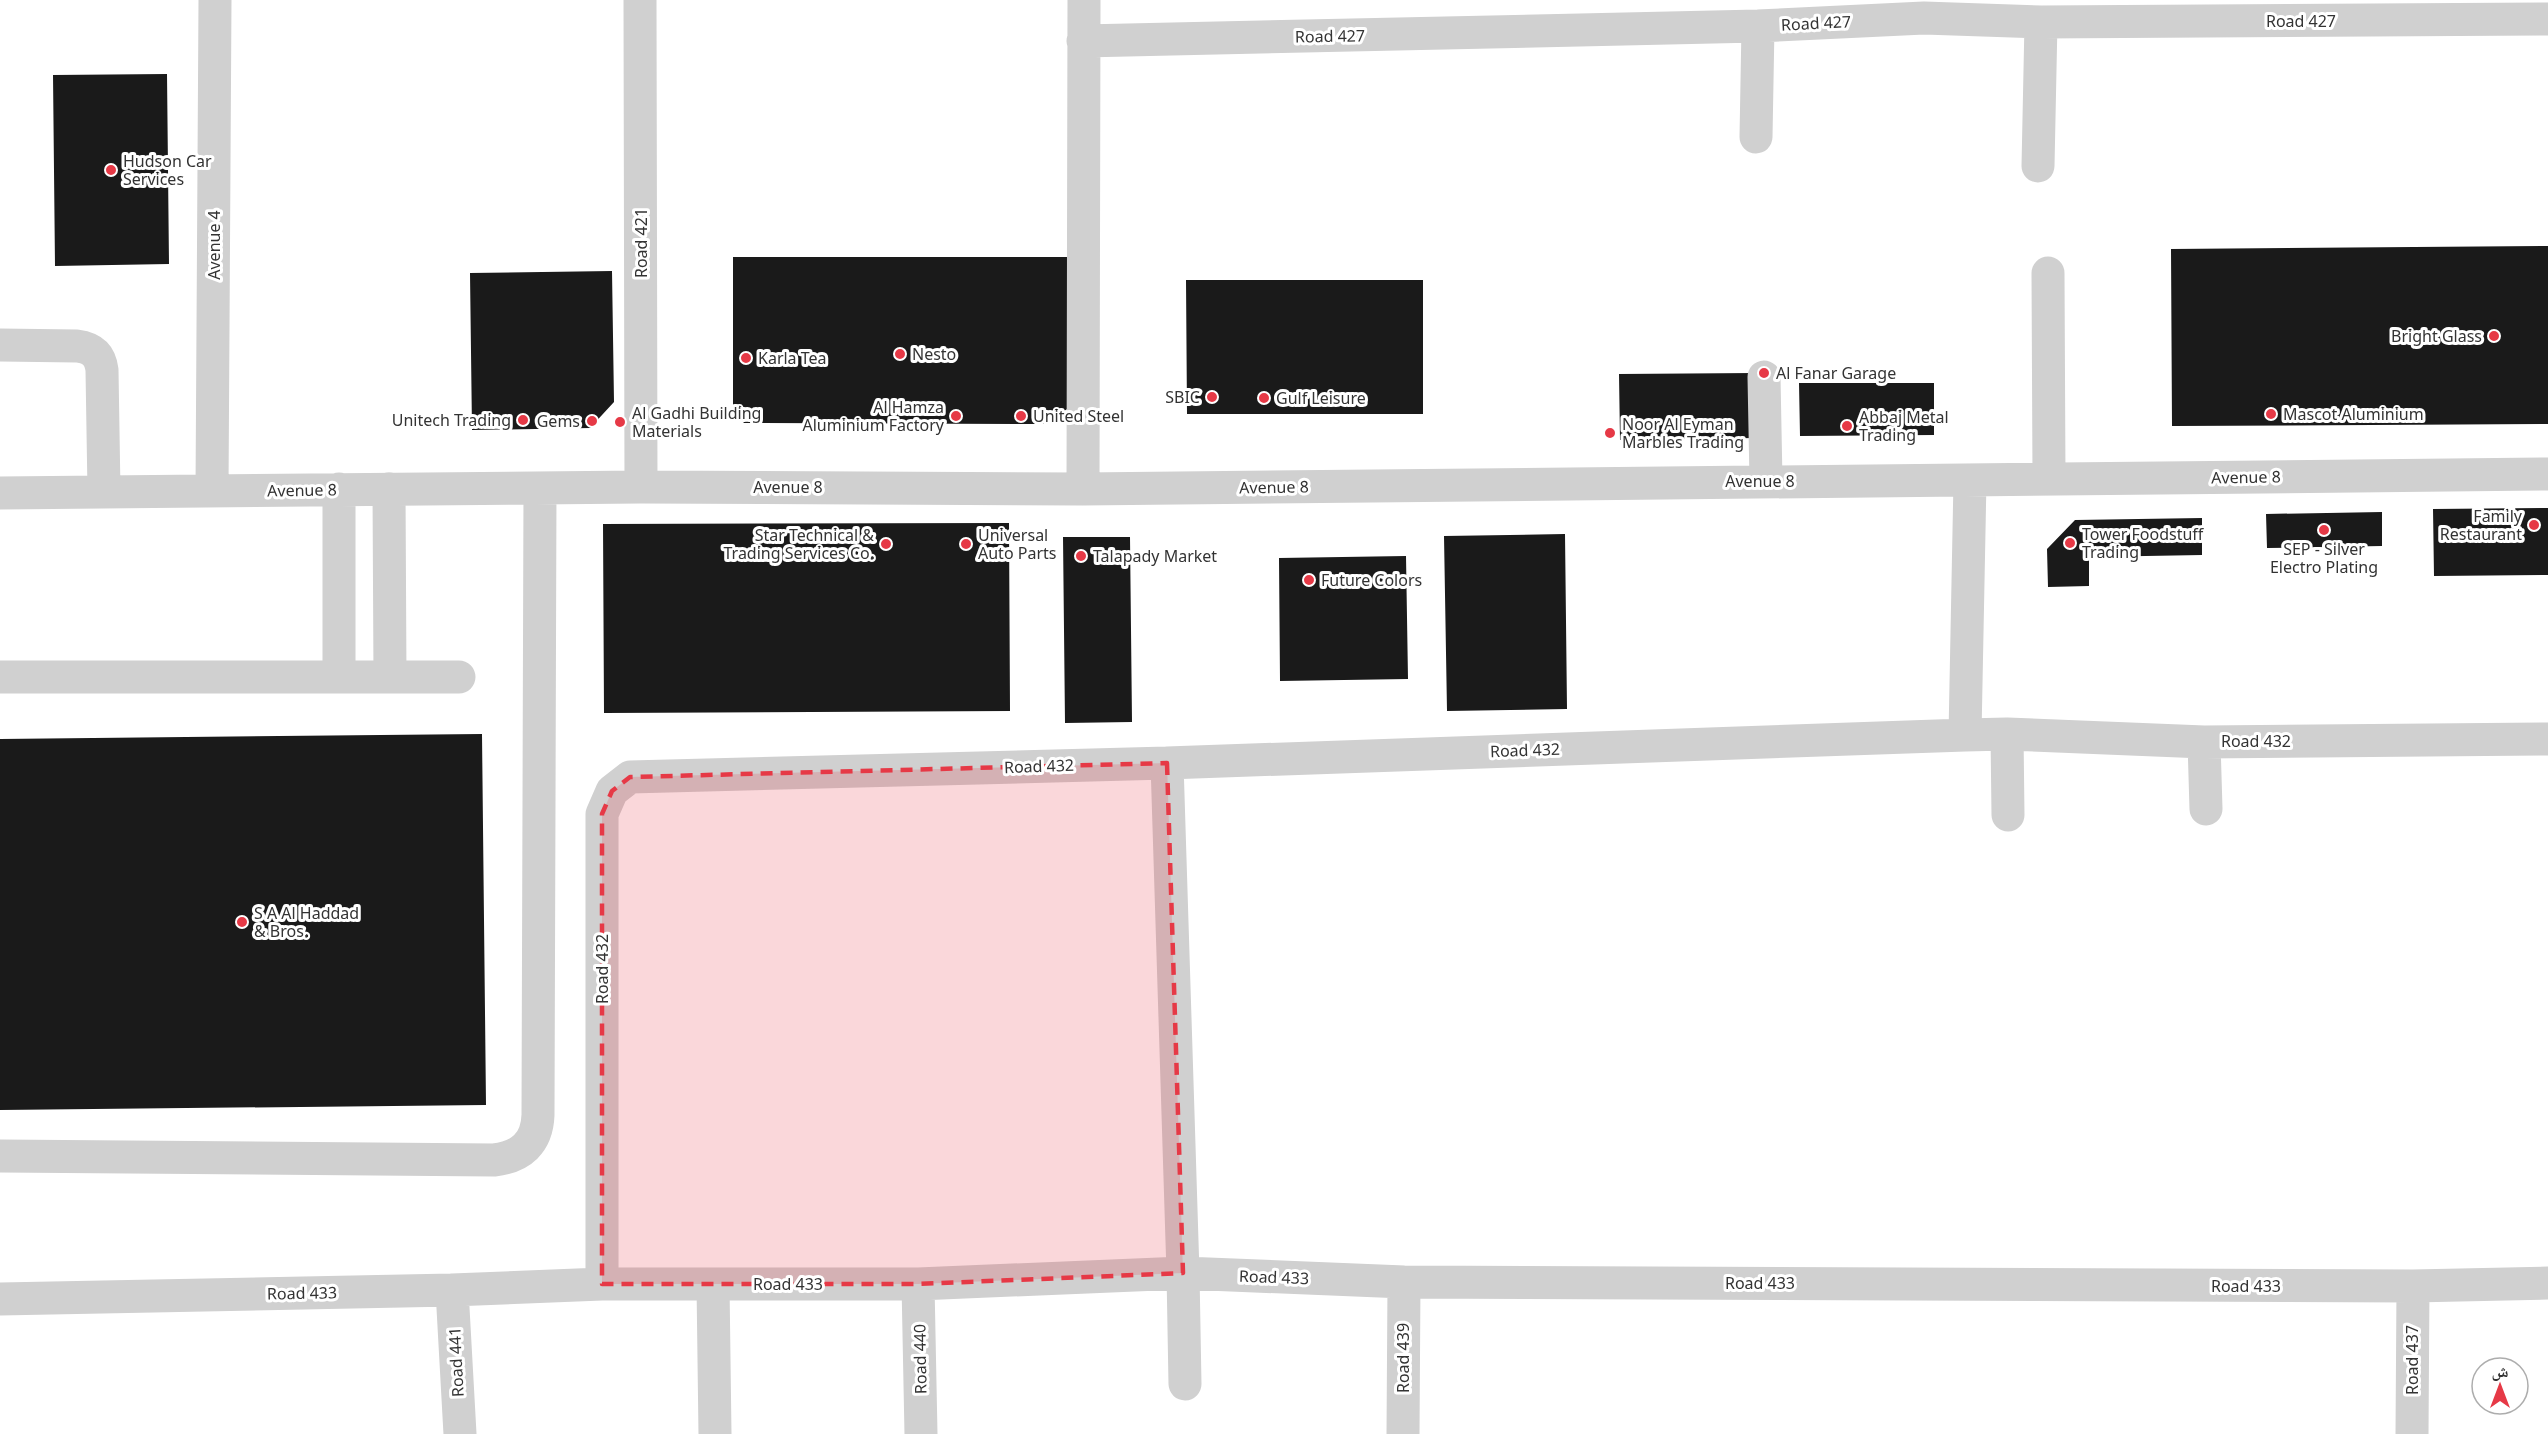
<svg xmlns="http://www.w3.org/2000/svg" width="2548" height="1434" viewBox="0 0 2548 1434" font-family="'Noto Sans','Noto Naskh Arabic',sans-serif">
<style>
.building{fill:#1a1a1a}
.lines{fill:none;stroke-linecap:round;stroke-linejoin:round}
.minor{stroke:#d0d0d0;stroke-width:33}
.marked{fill:#e63946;fill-opacity:0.2;stroke:#e63946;stroke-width:4.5;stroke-dasharray:12 8;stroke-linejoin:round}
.poi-dot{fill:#e63946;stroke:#fff;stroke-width:2}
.labels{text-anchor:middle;stroke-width:6;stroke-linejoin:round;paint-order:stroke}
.street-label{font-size:16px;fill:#333;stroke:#fff}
.poi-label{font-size:16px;fill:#333;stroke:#fff;text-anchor:start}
</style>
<rect width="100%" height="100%" fill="#fff"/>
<path class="building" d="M167 74 169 264 55 266 53 75Z
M2548 246V424L2172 426 2171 249Z
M733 257H1067V409L1051 424 744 423 733 410Z
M612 271 614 402 590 428 472 430 470 273Z
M1186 280H1423V414H1187Z
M1755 373 1756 438 1620 440 1619 374Z
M1799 383H1934V435L1800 436Z
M2548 508V575L2434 576 2433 509Z
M2382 512V546L2267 548 2266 514Z
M2202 518V555L2089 557V586L2048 587 2047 549 2075 520Z
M1009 523 1010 711 604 713 603 524Z
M1565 534 1567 709 1447 711 1444 536Z
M1063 537H1130L1132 722 1065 723Z
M1406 556 1408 679 1280 681 1279 558Z
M482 734 486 1105 0 1110V739Z"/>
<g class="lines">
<path class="minor" d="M640 0 641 487
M1083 41 1758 26 1924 18 2041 22 2548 19
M1756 137 1758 26
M2038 166 2041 22
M2048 273 2049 479
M0 345 77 346C92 348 100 354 102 370L104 492
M1764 377 1766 481
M339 489V677
M389 489 390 677
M1083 489 1084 0
M212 491 215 0
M0 493 641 487 1083 489 2548 474
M0 677H459
M2007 734 2008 815
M1965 735 1970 480
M2204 742 2206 809
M1167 763 1183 1273 1185 1384
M0 1156 494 1160C521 1157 537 1143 538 1115L540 488
M602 1284V814L612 791 630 777 1167 763 1965 735 2007 734 2204 742 2548 739
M713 1284 715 1434
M918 1284 921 1434
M452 1290 460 1434
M0 1299 452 1290 602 1284H918L1183 1273 1404 1282 2413 1286 2548 1283
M1403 1434 1404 1282
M2412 1434 2413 1286"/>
</g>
<path class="marked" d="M1167 763 1183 1273 918 1284H602V814L612 791 630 777Z"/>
<g class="poi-dot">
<circle cx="111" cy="170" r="6"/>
<circle cx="2494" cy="336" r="6"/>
<circle cx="900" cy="354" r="6"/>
<circle cx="746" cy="358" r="6"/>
<circle cx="1764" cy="373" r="6"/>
<circle cx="1212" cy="397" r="6"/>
<circle cx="1264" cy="398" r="6"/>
<circle cx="2271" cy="414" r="6"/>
<circle cx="956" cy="416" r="6"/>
<circle cx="1021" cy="416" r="6"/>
<circle cx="523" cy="420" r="6"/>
<circle cx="592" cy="421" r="6"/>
<circle cx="620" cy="422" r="6"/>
<circle cx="1847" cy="426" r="6"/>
<circle cx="1610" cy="433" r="6"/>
<circle cx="2534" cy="525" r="6"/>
<circle cx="2324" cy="530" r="6"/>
<circle cx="2070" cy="543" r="6"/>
<circle cx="886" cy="544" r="6"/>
<circle cx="966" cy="544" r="6"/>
<circle cx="1081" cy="556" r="6"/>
<circle cx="1309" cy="580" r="6"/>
<circle cx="242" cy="922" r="6"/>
</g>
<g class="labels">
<g class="street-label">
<text x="2301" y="27">Road 427</text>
<text transform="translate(1816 23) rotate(-3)" y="6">Road 427</text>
<text transform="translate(1330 36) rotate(-1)" y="6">Road 427</text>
<text transform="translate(641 243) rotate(-90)" y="6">Road 421</text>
<text transform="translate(214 245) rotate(-90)" y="6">Avenue 4</text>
<text transform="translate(2246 477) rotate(-1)" y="6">Avenue 8</text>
<text x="1760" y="487">Avenue 8</text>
<text x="788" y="493">Avenue 8</text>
<text transform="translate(1274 487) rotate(-1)" y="6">Avenue 8</text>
<text transform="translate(302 490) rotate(-1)" y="6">Avenue 8</text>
<text x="2256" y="747">Road 432</text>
<text transform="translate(1525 750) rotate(-2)" y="6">Road 432</text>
<text transform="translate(1039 766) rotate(-2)" y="6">Road 432</text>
<text transform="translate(602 969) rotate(-90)" y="6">Road 432</text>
<text transform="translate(1274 1277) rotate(2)" y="6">Road 433</text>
<text x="1760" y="1289">Road 433</text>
<text x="788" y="1290">Road 433</text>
<text x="2246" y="1292">Road 433</text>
<text transform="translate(302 1293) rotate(-1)" y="6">Road 433</text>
<text transform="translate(1403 1358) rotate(-90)" y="6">Road 439</text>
<text transform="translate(920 1359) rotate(-91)" y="6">Road 440</text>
<text transform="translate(2412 1360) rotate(-90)" y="6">Road 437</text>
<text transform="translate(456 1362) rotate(-93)" y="6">Road 441</text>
</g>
<g class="poi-label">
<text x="123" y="167">Hudson Car<tspan x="123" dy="18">Services</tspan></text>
<text x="2482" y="342" text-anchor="end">Bright Glass</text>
<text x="912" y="360">Nesto</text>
<text x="758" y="364">Karla Tea</text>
<text x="1776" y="379">Al Fanar Garage</text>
<text x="1200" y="403" text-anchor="end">SBIC</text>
<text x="1276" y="404">Gulf Leisure</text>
<text x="944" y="413" text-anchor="end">Al Hamza<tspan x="944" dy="18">Aluminium Factory</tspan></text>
<text x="632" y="419">Al Gadhi Building<tspan x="632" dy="18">Materials</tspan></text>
<text x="2283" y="420">Mascot Aluminium</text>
<text x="1033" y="422">United Steel</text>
<text x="1859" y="423">Abbaj Metal<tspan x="1859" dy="18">Trading</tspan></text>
<text x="511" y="426" text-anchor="end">Unitech Trading</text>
<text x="580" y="427" text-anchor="end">Gems</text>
<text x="1622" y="430">Noor Al Eyman<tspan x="1622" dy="18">Marbles Trading</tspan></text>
<text x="2522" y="522" text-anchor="end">Family<tspan x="2522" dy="18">Restaurant</tspan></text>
<text x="2082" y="540">Tower Foodstuff<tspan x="2082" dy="18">Trading</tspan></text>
<text x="874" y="541" text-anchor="end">Star Technical &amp;<tspan x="874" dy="18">Trading Services Co.</tspan></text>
<text x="978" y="541">Universal<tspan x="978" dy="18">Auto Parts</tspan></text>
<text x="2324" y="555" text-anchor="middle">SEP - Silver<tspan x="2324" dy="18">Electro Plating</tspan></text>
<text x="1093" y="562">Talapady Market</text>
<text x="1321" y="586">Future Colors</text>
<text x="254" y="919">S A Al Haddad<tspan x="254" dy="18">&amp; Bros.</tspan></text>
</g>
</g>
<g transform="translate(2500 1386)"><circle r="28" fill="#ffffff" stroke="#adadad" stroke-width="1.5"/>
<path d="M0-4.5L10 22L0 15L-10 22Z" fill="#e63946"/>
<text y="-9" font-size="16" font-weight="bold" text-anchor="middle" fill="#333333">ش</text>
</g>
</svg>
